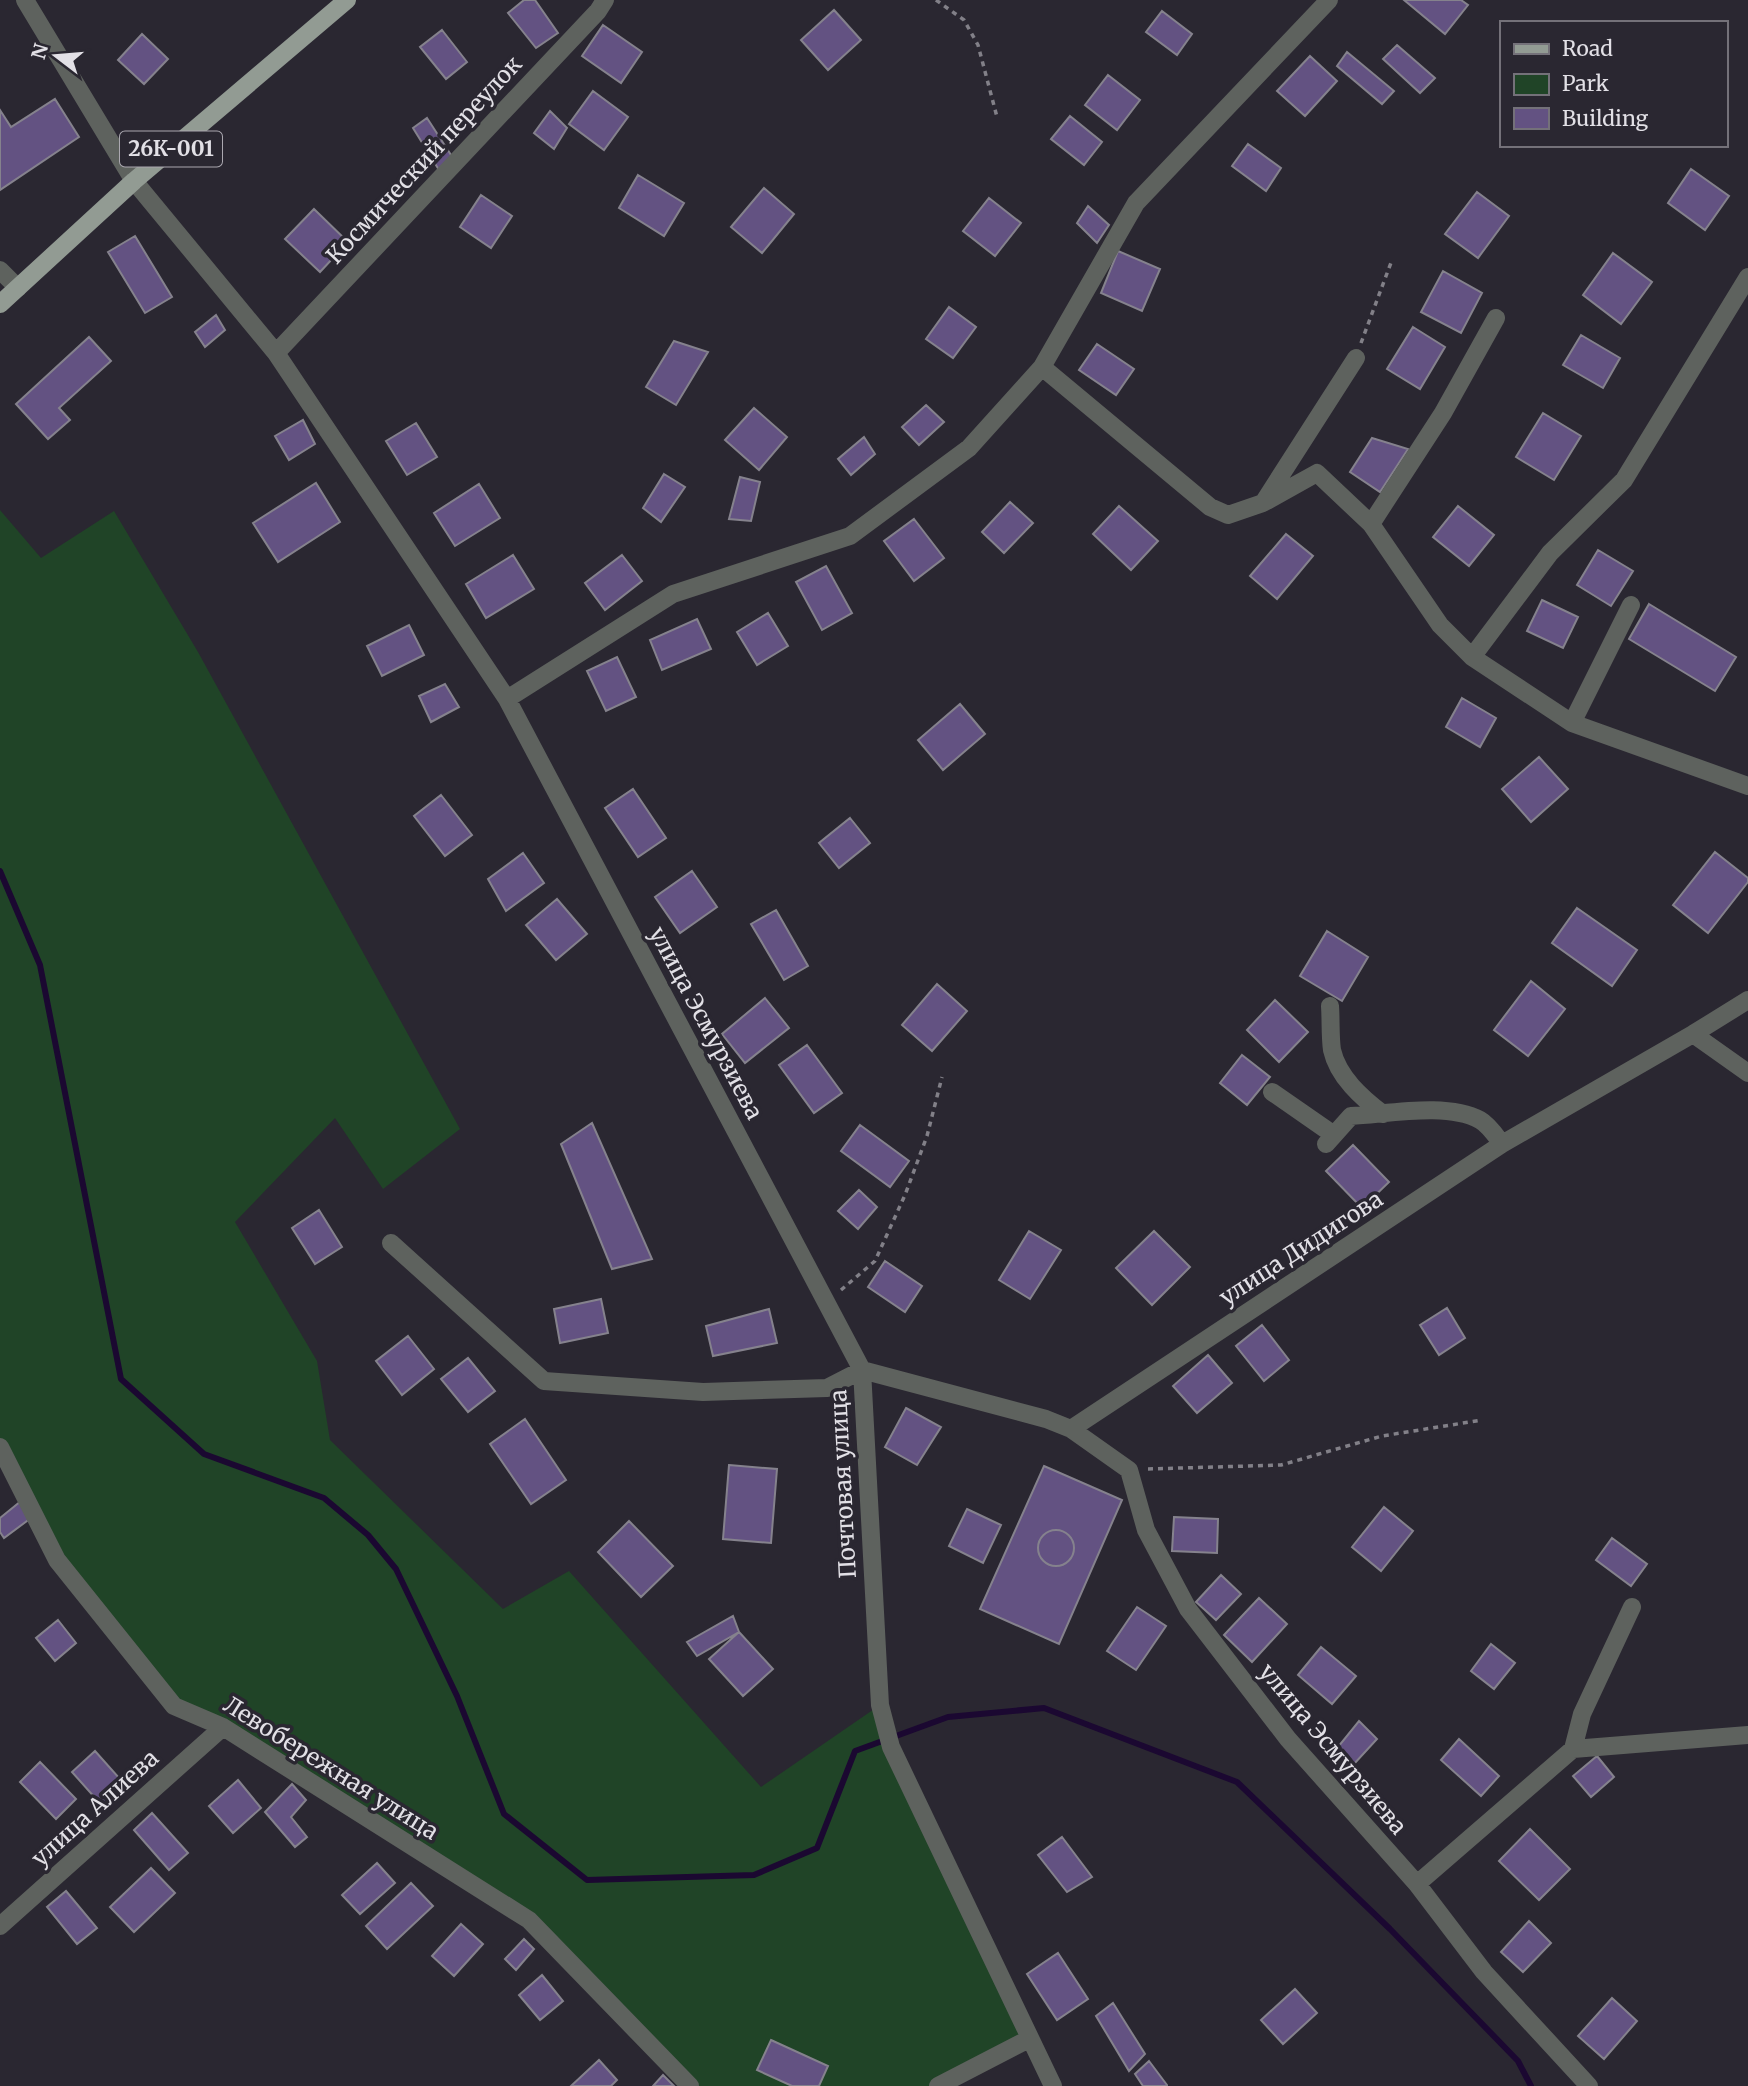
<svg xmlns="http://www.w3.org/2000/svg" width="1748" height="2086" viewBox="0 0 1748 2086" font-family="Merriweather,serif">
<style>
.green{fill:#204427}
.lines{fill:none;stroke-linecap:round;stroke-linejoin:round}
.stream{stroke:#1b0831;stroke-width:6}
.building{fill:#635282;stroke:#85828d;stroke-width:2}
.path{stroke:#828088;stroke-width:3.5;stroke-dasharray:5 5;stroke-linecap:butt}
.minor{stroke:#5e625e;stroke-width:18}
.major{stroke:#929b93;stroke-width:18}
.labels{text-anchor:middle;stroke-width:7;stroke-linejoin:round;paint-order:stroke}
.shield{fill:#2a2731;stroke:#aba8b0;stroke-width:2}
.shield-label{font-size:21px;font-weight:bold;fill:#e2e0e6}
.street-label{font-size:23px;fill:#e2e0e6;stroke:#2a2731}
</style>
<rect width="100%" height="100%" fill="#2a2731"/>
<path class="green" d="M0 510 41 558 114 511 198 652 460 1129 383 1189 335 1118 235 1222 317 1361 330 1440 503 1609 569 1571 761 1787 880 1705 1029 2039 938 2086H690L529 1920 174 1706 57 1560 0 1447Z"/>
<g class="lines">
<path class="stream" d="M0 871 40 965 121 1379 204 1454 324 1498 368 1535 396 1569 457 1696 504 1814 587 1880 754 1875 817 1848 855 1751 948 1717 1044 1708 1237 1782 1390 1929 1518 2061 1531 2086"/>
</g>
<path class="building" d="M524 0H535L558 33 536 48 508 13Z
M1404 0H1461L1468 5 1445 34Z
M834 10 861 40 828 70 801 40Z
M1162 11 1192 34 1177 55 1146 32Z
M603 25 642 52 621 83 582 56Z
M442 30 467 62 446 79 420 47Z
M142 34 168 59 144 84 118 60Z
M1397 45 1435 78 1420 93 1383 59Z
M1347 52 1394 91 1382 104 1337 66Z
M1310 56 1337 81 1305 116 1277 91Z
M1108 75 1140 100 1117 130 1085 105Z
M593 91 628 117 604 150 569 124Z
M55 99 79 137 0 190V110L11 127Z
M550 111 567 128 554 149 534 133Z
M1070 116 1102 142 1084 165 1051 139Z
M427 118 453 158 439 170 413 128Z
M1248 144 1281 168 1266 191 1232 166Z
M1691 169 1729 196 1705 230 1668 203Z
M638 175 684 203 664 236 619 208Z
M764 188 794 214 762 253 731 227Z
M1477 192 1509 216 1478 258 1445 234Z
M481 195 512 216 491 248 460 227Z
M989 198 1021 223 995 256 963 231Z
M1088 206 1109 225 1097 243 1077 223Z
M314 209 348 242 320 272 285 239Z
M135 236 172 297 145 313 108 252Z
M1118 251 1160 269 1142 311 1101 293Z
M1613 253 1652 282 1621 324 1583 295Z
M1443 271 1482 293 1461 333 1421 312Z
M949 307 976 327 953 358 926 339Z
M216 315 225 330 205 347 195 332Z
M1413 327 1445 347 1420 389 1387 369Z
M1581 335 1620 358 1603 388 1563 365Z
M89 337 111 361 59 408 70 420 48 439 16 404Z
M674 341 708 352 676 405 646 387Z
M1097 344 1134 369 1116 395 1079 370Z
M926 405 944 422 919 445 902 427Z
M754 408 787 437 759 470 725 440Z
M1543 413 1581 436 1554 480 1516 457Z
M303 420 315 444 289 460 275 436Z
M416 423 437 457 407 475 386 441Z
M864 437 875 454 851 475 838 459Z
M1372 438 1408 449 1380 492 1350 472Z
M664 474 685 487 661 522 643 508Z
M740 477 760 482 751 521 729 519Z
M316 483 340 522 278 562 253 523Z
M479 484 500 518 455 546 434 513Z
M1010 502 1033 523 1004 553 982 532Z
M1119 506 1158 541 1131 570 1093 534Z
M1458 506 1494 535 1469 566 1433 537Z
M914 519 944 558 914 581 884 541Z
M1286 534 1313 556 1277 599 1250 576Z
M1598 550 1633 571 1611 606 1577 585Z
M513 555 534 589 486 618 466 584Z
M622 555 642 581 605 610 585 583Z
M826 566 852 613 822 630 796 582Z
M1542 600 1578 617 1563 648 1527 631Z
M1649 604 1736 657 1715 691 1629 639Z
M768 613 788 646 757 665 737 632Z
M697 619 711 649 662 670 650 640Z
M409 625 424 655 382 676 367 646Z
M617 657 636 697 606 711 587 671Z
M445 684 459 707 431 722 419 696Z
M1462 698 1496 718 1480 747 1446 727Z
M960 704 985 734 943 770 918 740Z
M1539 757 1568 789 1531 822 1502 789Z
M633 789 666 838 638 857 605 808Z
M441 795 472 835 445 856 414 816Z
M850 818 870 843 839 868 819 843Z
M1715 852 1748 878V882L1708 933 1673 905Z
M523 853 544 883 506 911 488 879Z
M692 871 717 907 680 933 655 897Z
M557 899 587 934 556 960 526 925Z
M1577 908 1637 950 1612 986 1552 943Z
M776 910 808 966 784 980 751 924Z
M1327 931 1368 957 1342 1001 1300 976Z
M1531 981 1565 1009 1528 1056 1494 1030Z
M937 984 967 1011 932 1051 902 1025Z
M765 998 789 1028 745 1063 722 1034Z
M1275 1000 1308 1032 1279 1062 1247 1030Z
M807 1045 842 1093 814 1113 779 1065Z
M1242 1055 1270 1077 1247 1105 1220 1083Z
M592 1123 652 1259 612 1269 561 1144Z
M860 1125 909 1161 890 1187 841 1151Z
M1353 1145 1389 1182 1362 1208 1326 1171Z
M859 1190 877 1207 858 1229 838 1211Z
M319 1210 342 1247 315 1264 292 1228Z
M1029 1231 1061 1250 1030 1299 999 1280Z
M1154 1231 1190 1267 1152 1305 1116 1268Z
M885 1261 922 1286 905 1312 868 1287Z
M601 1299 608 1333 560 1343 554 1309Z
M1447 1308 1465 1338 1439 1355 1420 1325Z
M769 1309 777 1343 713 1356 706 1326Z
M1262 1325 1289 1360 1264 1381 1236 1346Z
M408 1336 434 1369 402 1395 376 1361Z
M1208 1355 1232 1383 1197 1413 1173 1386Z
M468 1358 495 1391 468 1412 441 1379Z
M906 1408 941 1427 917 1465 885 1447Z
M525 1419 566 1480 531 1504 490 1444Z
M729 1465 777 1469 771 1543 723 1539Z
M1044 1466 1122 1500 1059 1644 980 1609Z
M21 1501 31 1518 4 1538 0 1532V1518Z
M1384 1507 1413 1531 1381 1571 1352 1547Z
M967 1509 1001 1525 983 1563 949 1546Z
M1174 1517 1218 1519 1217 1553 1172 1551Z
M629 1521 673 1566 641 1597 598 1552Z
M1038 1548a18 18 0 1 1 36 0a18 18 0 1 1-36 0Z
M1612 1538 1647 1564 1631 1586 1596 1560Z
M1221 1575 1241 1594 1216 1620 1196 1602Z
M1259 1598 1287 1624 1252 1662 1224 1635Z
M1137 1607 1166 1626 1136 1670 1107 1651Z
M733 1616 739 1632 697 1656 687 1642Z
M58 1620 76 1643 55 1661 36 1638Z
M739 1632 773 1669 743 1696 709 1659Z
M1491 1644 1515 1663 1494 1689 1471 1671Z
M1321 1647 1356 1676 1332 1704 1298 1675Z
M1359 1721 1377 1739 1354 1764 1338 1747Z
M1459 1739 1499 1776 1481 1796 1441 1760Z
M95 1751 128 1788 105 1809 72 1772Z
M1597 1756 1614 1777 1591 1797 1573 1776Z
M40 1762 76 1799 56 1819 20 1782Z
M238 1780 261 1808 233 1833 209 1806Z
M292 1784 306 1800 291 1817 307 1837 295 1847 265 1812Z
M152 1813 188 1853 169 1870 134 1830Z
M1530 1829 1570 1869 1539 1900 1499 1861Z
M1062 1837 1092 1877 1067 1892 1038 1855Z
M377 1863 395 1883 360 1914 342 1895Z
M151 1868 175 1893 134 1932 110 1907Z
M411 1883 433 1906 387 1949 366 1926Z
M66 1891 97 1928 77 1944 47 1907Z
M1529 1921 1551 1943 1523 1972 1501 1952Z
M461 1924 483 1944 454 1976 432 1956Z
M524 1939 534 1949 516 1970 505 1959Z
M1058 1953 1088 1999 1057 2020 1027 1974Z
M542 1975 563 2001 540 2020 519 1995Z
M1295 1989 1317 2013 1283 2044 1261 2020Z
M1612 1998 1637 2021 1604 2059 1578 2036Z
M1113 2003 1145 2054 1129 2071 1096 2016Z
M771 2040 828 2066 819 2086H792L757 2070Z
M599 2060 617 2080 611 2086H571Z
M1149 2061 1167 2085V2086H1143L1135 2074Z
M663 2075 674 2086H653Z"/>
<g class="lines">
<path class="path" d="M936 0 964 20 978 45 997 117
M1361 343 1392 260
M841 1290 875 1261 905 1195 927 1136 942 1077
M1148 1469 1281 1465 1382 1436 1482 1420"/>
<path class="minor" d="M25 0 134 181 276 353 507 699 862 1370 880 1705 891 1747 1053 2086
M0 270 18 288
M276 353 598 11 605 0
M1042 367 1210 507 1228 515 1263 503 1317 473 1371 524 1440 625 1472 657 1572 723 1748 786
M1265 500 1356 358
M1371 524 1443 413 1496 318
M1472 657 1550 553 1624 480 1748 277
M507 699 673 594 850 536 969 448 1042 367 1136 203 1329 0
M1572 723 1631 605
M1330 1006C1331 1020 1330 1036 1332 1050 1338 1077 1362 1098 1383 1114
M1693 1034 1748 1073
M1272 1092 1334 1135
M1326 1144 1351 1116C1389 1114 1447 1102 1480 1120 1489 1125 1496 1136 1502 1144
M391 1243 544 1381 703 1392 827 1388 862 1370
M862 1370 1046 1419 1071 1429 1502 1144 1693 1034 1748 1000
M1071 1429 1129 1470 1146 1530 1188 1609 1288 1739 1417 1884 1484 1972 1589 2086
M0 1447 57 1560 174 1706 223 1727 529 1920 690 2086
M1573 1749 1582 1714 1632 1607
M1417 1884 1573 1749 1748 1735
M0 1926 223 1727
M938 2086 1029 2039"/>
<path class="major" d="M0 304 134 181 347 0"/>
</g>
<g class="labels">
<rect class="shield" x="120" y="131.5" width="102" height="35" rx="5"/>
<g class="shield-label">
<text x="171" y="156">26К-001</text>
</g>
<g class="street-label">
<text transform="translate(424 160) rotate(-47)" y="8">Космический переулок</text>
<text transform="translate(706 1023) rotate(62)" y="8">улица Эсмурзиева</text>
<text transform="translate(1301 1248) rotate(-33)" y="8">улица Дидигова</text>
<text transform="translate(843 1484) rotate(-93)" y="8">Почтовая улица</text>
<text transform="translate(1333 1749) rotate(50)" y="8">улица Эсмурзиева</text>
<text transform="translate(331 1768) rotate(32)" y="8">Левобережная улица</text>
<text transform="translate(95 1808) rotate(-42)" y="8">улица Алиева</text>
</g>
</g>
<rect x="1500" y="21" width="228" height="126" fill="#2a2731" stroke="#747179" stroke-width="2"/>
<rect x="1514" y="44" width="35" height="10" fill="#929b93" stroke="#747179" stroke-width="2"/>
<text x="1562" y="56" font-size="21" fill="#e2e0e6">Road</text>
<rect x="1514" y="74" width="35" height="21" fill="#204427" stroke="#747179" stroke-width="2"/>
<text x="1562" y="91" font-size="21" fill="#e2e0e6">Park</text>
<rect x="1514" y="108" width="35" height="21" fill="#635282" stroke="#747179" stroke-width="2"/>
<text x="1562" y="126" font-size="21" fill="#e2e0e6">Building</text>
<g transform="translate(56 56) rotate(286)" stroke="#2a2731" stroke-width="5" paint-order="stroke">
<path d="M0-5L12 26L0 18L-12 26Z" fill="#e2e0e6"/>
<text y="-10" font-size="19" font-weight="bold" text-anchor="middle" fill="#e2e0e6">N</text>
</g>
</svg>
